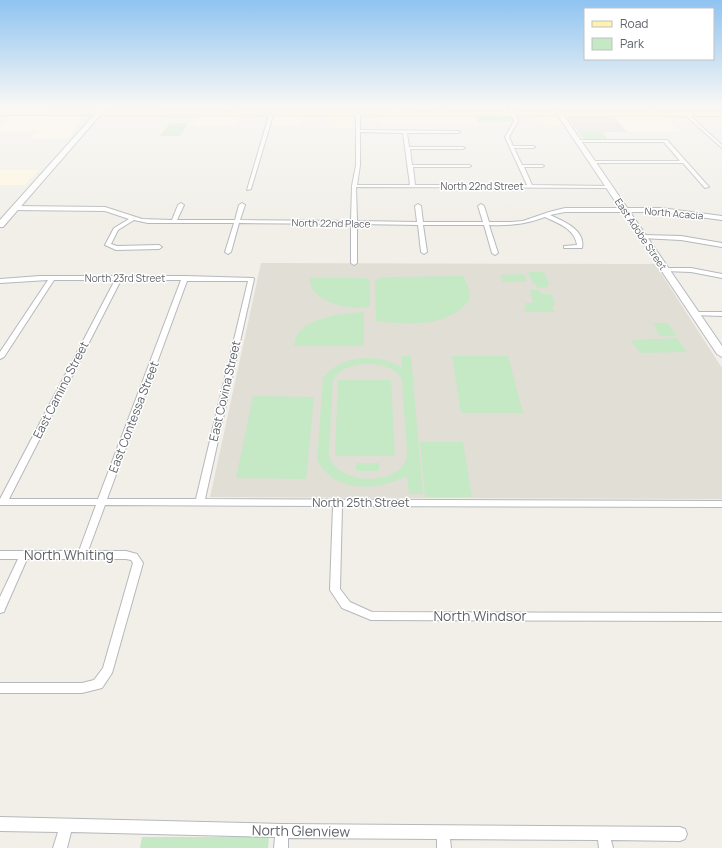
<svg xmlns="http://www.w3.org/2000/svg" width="722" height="848" viewBox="0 0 722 848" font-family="Manrope,sans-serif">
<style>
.commercial{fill:#fef7e0}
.education{fill:#e1ded6}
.green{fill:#c5e8c5;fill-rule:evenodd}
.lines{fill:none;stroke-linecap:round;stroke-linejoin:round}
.street-casing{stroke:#b5b8bc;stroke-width:2}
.secondary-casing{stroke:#b6babf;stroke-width:2}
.primary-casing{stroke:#f2c960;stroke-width:2}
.street{fill:#fff;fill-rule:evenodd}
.secondary{fill:#fff;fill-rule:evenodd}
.primary{fill:#fff2af;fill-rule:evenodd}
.labels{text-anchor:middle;stroke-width:3;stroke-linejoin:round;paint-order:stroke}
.far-street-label{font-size:10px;fill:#5f6368;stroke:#fff}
.street-label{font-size:12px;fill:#5f6368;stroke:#fff}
.near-street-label{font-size:14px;fill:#5f6368;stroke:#fff}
</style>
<rect width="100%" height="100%" fill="#f1efe8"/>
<path class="commercial" d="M0 106H62L60 109H0Z
M113 106H230L228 109 112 108Z
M14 114 88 115 80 122 69 138H30L37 131H0V126Z
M199 114H240L235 126H192Z
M274 115H303L301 126H271Z
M329 115H353L354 128 328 127Z
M380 115H475L478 124H380Z
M612 115 664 116 681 132H627Z
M538 116H556L563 127H545Z
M0 170H39L25 185H0Z"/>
<path class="education" d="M571 115H612L627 132H578L567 116Z
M261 263 655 264 722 368V499L210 497Z"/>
<path class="green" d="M475 115H511V122H477Z
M170 123H188L180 136H160Z
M578 132H602L608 140H585Z
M528 272H544L549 284 547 285 548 287 537 288 536 284H533Z
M524 274 527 282H502L500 275Z
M463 276 468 286 470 299C449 328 407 325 376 321L375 281 383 277Z
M310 278H366L370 280V306C352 312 308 302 310 278Z
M530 290H539L541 294H551L555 304 552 307 554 312H525L524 308H527L525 303H533Z
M364 312V344L361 346H294C295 343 295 339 296 337 305 317 346 313 364 312Z
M653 323H668L676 336H660Z
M677 338 687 352 640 353 631 340Z
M402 356H411L423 494H409L407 476C377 491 335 494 317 460L323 378C340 355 379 352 402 368ZM365 364C379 364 394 366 402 379L407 454C405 488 332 486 329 453L333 379C341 368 352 365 365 364Z
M452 356H508L523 413H461Z
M338 380H391L395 456H335Z
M253 396 314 397 306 479 236 478Z
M420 442H463L472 497H425Z
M356 463H379V471H356Z
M142 837H269L268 848H140Z"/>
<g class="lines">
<defs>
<path id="street" d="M234 106H238L235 113 233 114 231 113Z
M396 106H400V114L397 113Z
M438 106H442L443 114 440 113Z
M507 106H511L518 121 509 137 513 146H533L535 147 533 148H514L522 165H542L544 166 542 167H524L532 185 609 186H611V188L356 187 357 221 417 222 415 206 418 204 421 206 423 222H483L478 206 481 204 484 206 489 222H511L523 221 549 212 565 208H661L722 216V220L661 212H565L550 215C563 221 586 230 582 248H564V246L577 245C575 229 558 223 545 217 525 224 511 226 489 225L498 253 495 255 492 253 484 225H423L427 252 424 254 421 252 418 225 357 224V263L354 265 351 263V224L239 223 231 252 228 254 225 252 234 223H148L134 220 118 230 111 244 117 246 159 245 162 247 159 249 116 250 105 245 114 228 129 219 105 211 14 210 11 208 14 206 105 207 142 219 172 220 178 205 181 203 184 205 177 220H235L239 205 242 203 245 205 240 220 351 221 352 186 356 165V113L358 112 360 113V130L459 131 460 132 458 133H407L409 147H463L465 148 463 149H410L412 165H469L471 166 469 167H413L415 185H527L505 137 514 121ZM360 132 403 133 410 185H357L360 165Z
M553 106H557L561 115H559Z
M644 106H648L655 113V115H653Z
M272 111 274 112 251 189 247 190 270 112Z
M685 113H687L722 145V148L685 115Z
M579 140H667L709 187 705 188 683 163H593L591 162 593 161H680L664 142H577V140Z
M643 235 681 236 722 243V247L681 240 641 238 640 237Z
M666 268H691L722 274V278L691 272 664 271V269Z
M40 276H185L253 278 254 279 205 499 722 501V507L342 506 340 589 350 602 372 612 722 613V621L371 620 342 608 330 590 333 506 105 505 88 551H126L137 554 143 563 112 673 102 688 82 693H0V683H82L94 680 103 668 133 563 131 560 126 559H27L5 609 4 612 0 613V597L18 559H0V551H79L96 505H0V499L115 280H54L4 357 0 359V352L48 280 0 283V279ZM121 280H181L98 499H9ZM187 281H248L196 499H107Z
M695 312H722V316L693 315V313Z
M0 817 282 824 680 827 685 829 687 834 685 839 680 841 611 840 613 848H599L598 840 450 839 451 848H437V839L288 838V848H274L275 837 71 832 67 848H53L58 832 0 831Z"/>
<path id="secondary" d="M102 106H108L3 227H0V220Z
M558 113H562L722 346V357L717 354 557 114Z"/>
<path id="primary" d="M0 111 722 112V116L0 115Z"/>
</defs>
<use href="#street" class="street-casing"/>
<use href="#secondary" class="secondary-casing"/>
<use href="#primary" class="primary-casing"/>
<use href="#street" class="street"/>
<use href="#secondary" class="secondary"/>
<use href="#primary" class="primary"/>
</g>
<linearGradient id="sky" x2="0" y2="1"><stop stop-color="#8fc3f1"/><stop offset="0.47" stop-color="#f9f8f5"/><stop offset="1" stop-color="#f9f8f5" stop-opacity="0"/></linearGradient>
<rect width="722" height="225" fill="url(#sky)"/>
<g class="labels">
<g class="far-street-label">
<text x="482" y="190">North 22nd Street</text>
<text transform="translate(674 213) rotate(5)" y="4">North Acacia</text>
<text transform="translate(331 223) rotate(1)" y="4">North 22nd Place</text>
<text transform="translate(641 234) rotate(56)" y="4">East Adobe Street</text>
<text x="125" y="282">North 23rd Street</text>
</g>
<g class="street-label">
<text transform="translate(61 390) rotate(-63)" y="4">East Camino Street</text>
<text transform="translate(225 391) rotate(-77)" y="4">East Covina Street</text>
<text transform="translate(134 417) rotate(-69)" y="4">East Contessa Street</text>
<text x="361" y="507">North 25th Street</text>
</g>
<g class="near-street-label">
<text x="69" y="560">North Whiting</text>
<text x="480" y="621">North Windsor</text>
<text transform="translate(301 831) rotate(1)" y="5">North Glenview</text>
</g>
</g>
<rect x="584" y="8" width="130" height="52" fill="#ffffff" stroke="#bfc1c3"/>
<rect x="592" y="21" width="20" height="6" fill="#fff2af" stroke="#bfc1c3"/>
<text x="620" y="28" font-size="12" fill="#5f6368">Road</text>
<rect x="592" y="38" width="20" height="12" fill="#c5e8c5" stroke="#bfc1c3"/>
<text x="620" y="48" font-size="12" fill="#5f6368">Park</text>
</svg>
